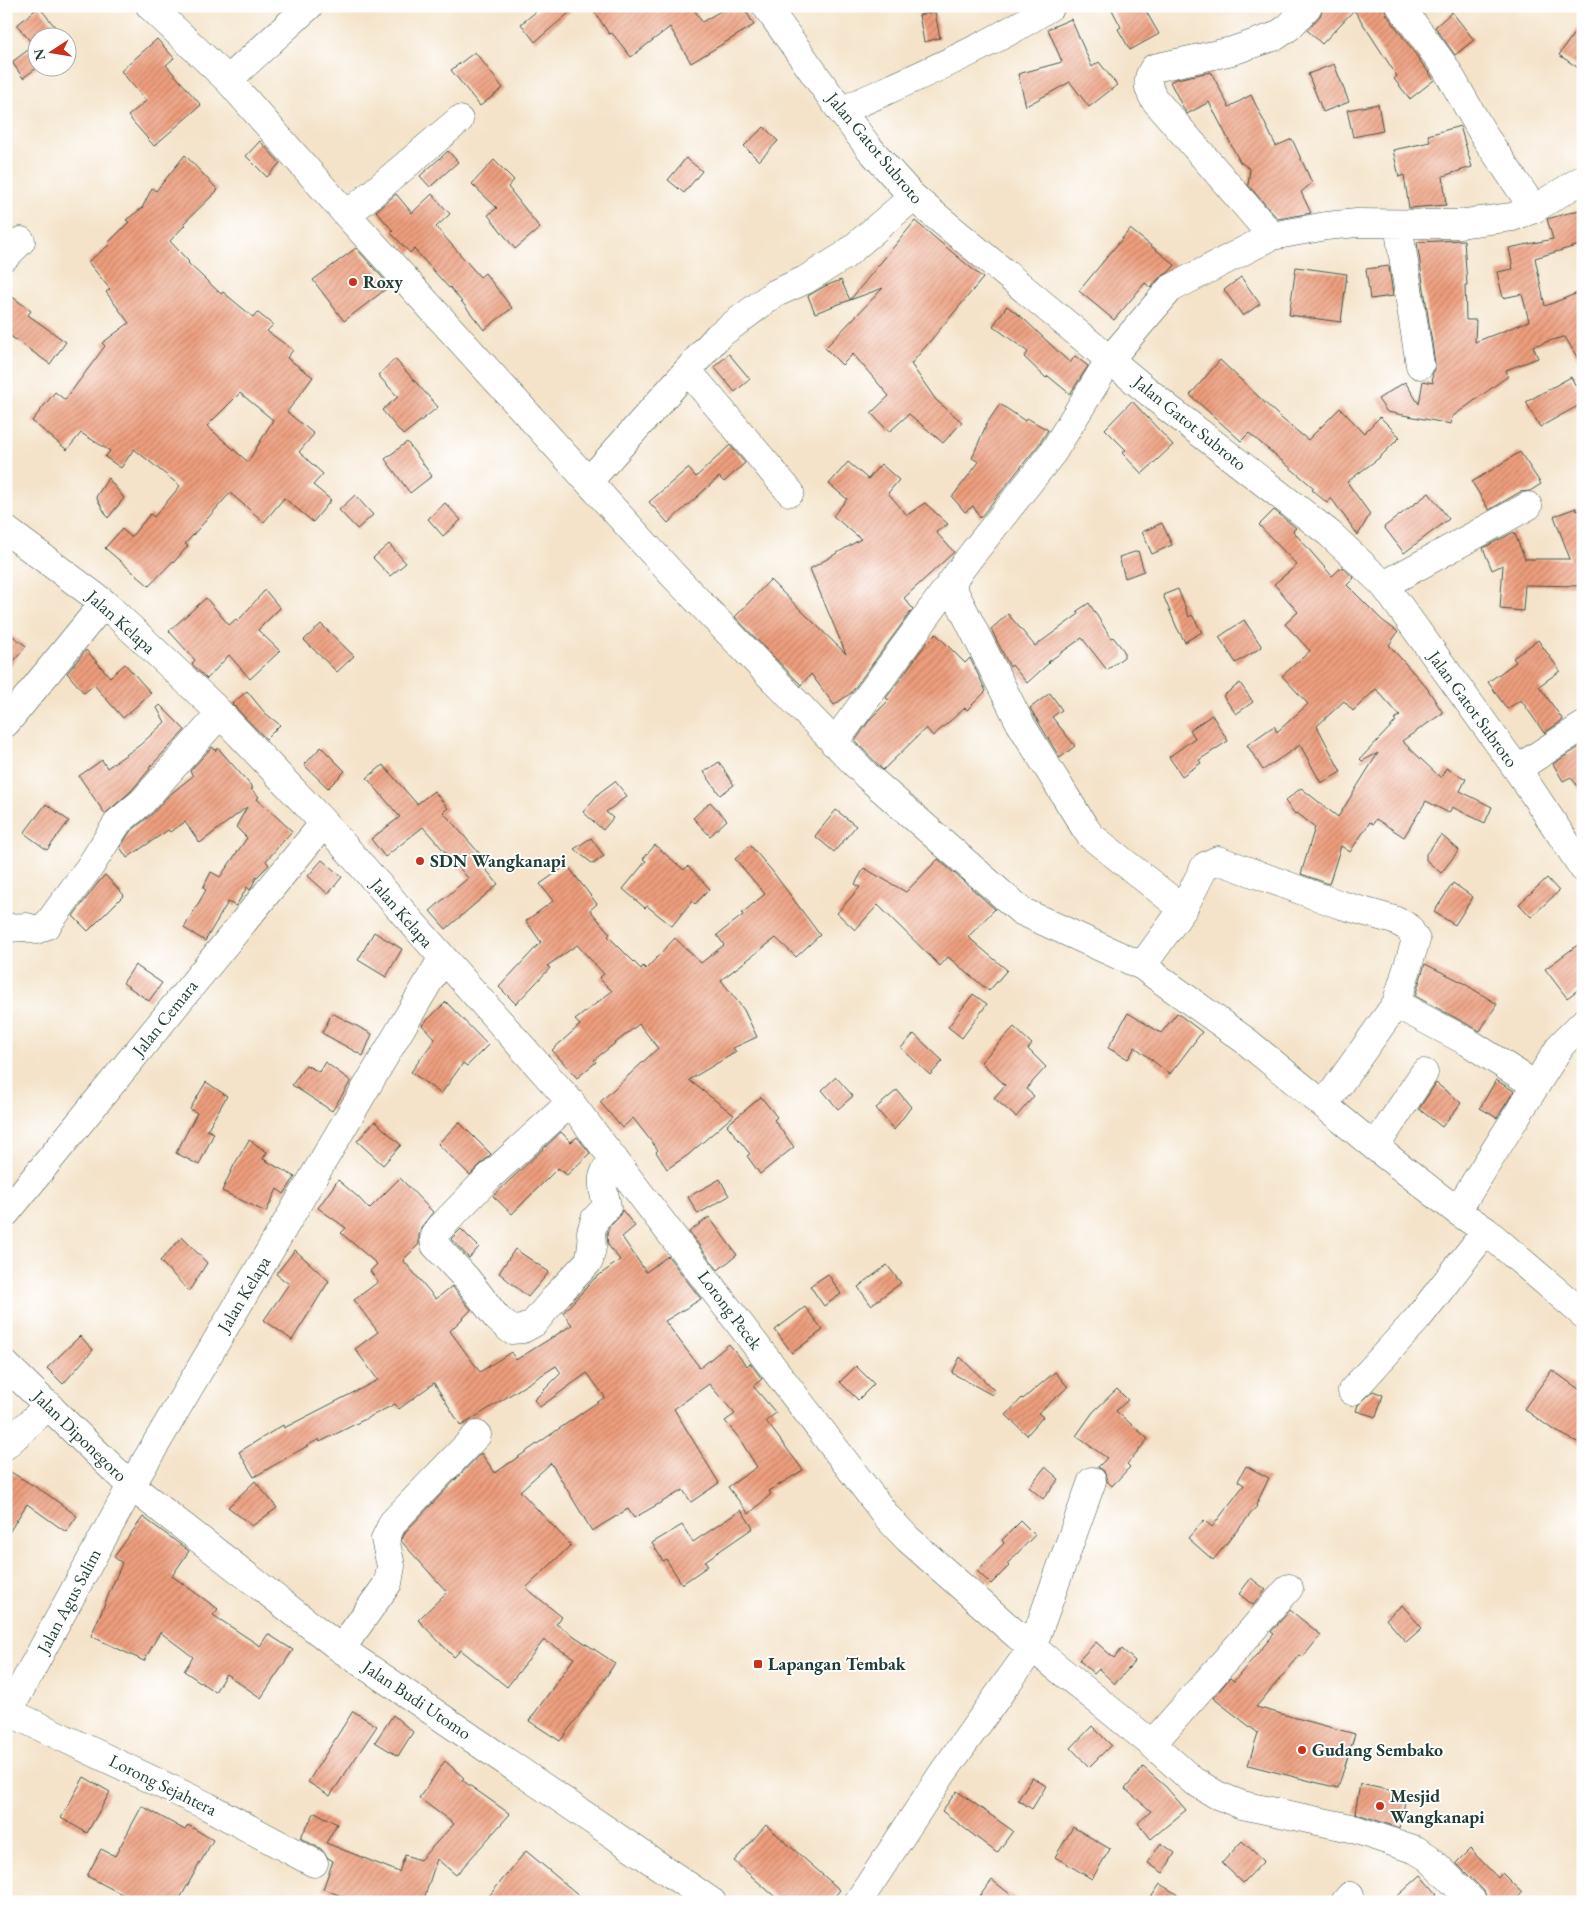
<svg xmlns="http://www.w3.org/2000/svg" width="1589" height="1908" viewBox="0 0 1589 1908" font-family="'EB Garamond',serif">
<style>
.building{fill:url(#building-hatch);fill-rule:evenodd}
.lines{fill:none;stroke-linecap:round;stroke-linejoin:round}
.minor-casing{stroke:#3f564a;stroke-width:29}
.major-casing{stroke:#3f564a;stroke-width:29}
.minor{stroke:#fff;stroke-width:28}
.major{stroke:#fff;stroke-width:28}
.poi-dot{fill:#c8321e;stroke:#fff;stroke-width:2}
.labels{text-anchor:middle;stroke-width:4;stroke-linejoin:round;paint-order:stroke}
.street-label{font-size:18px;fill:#1f3d34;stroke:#fff}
.poi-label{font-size:18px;font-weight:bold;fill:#1f3d34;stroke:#fff;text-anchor:start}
</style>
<defs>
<pattern id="building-hatch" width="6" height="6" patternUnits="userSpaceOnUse" patternTransform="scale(1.25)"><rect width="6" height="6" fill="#ee9e7d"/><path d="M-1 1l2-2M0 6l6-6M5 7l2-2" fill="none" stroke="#c08267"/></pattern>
</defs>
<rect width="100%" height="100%" fill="#fff"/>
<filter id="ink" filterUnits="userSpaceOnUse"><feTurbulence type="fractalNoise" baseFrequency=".02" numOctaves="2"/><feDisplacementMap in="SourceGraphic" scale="10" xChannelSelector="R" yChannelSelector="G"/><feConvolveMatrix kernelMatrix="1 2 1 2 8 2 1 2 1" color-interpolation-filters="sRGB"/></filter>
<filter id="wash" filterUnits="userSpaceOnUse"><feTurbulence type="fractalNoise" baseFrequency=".0096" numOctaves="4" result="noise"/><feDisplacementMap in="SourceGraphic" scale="20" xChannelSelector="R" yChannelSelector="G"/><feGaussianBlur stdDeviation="1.12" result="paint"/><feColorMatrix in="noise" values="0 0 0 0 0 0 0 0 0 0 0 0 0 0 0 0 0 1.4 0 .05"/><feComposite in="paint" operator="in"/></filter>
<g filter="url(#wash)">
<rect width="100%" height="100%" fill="#f4e3c9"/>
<g id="blocks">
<path class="building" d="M543 6H577L535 42 521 24Z
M591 6H692L702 22 729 6H743L754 25 691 63 670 27 631 57 612 33 609 34Z
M1110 6H1143L1159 34 1130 50 1118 29 1121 27Z
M1323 6H1385L1387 15 1434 80 1410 99 1394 79 1397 76 1354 10 1322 44 1307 30 1320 16Z
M39 7 56 28 45 38H38V44L34 46 17 25Z
M935 12 940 38 924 42 919 15Z
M1452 12 1474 40 1455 55 1435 27Z
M1071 19 1092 67 1099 62 1117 85 1089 107 1070 82 1026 106 1018 74 1062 62 1048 29Z
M1583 20V71L1559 55Z
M157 39 174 58 166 65 201 105 154 146 128 116 146 101 121 71Z
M28 50 38 63V67L23 78 12 62Z
M475 52 503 88 480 106 451 70Z
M1334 64 1349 102 1323 112 1308 74Z
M1211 72 1229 107 1251 95 1276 146 1292 139 1312 183 1301 192 1311 213 1278 219 1248 185 1250 169 1240 162 1209 102 1187 114 1185 111 1170 82 1176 79Z
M1378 104 1383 131 1353 137 1347 110Z
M1460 126 1472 167 1443 176 1446 205 1409 208 1404 175 1399 177 1393 150 1430 142 1428 135Z
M764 127 778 141 759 161 744 146Z
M260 141 280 163 267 177 246 156Z
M448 151 458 162 430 187 420 176Z
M185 155 218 190 183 224 185 225 170 241 189 262 188 263 221 294 223 292 253 317 257 312 273 325 267 331 293 350 287 358 313 377 287 412 314 434 299 452 323 474 313 485 331 500 313 522 284 498 264 522 230 493 185 544 188 546 174 562 173 561 149 586 105 548 122 529 131 537 150 514 154 517 180 486 134 449 121 468 105 457 110 451 81 433 67 450 32 421 55 392 65 400 105 346 102 343 129 323 106 292 110 289 88 262 109 245 108 243 129 222 126 220 142 208 152 188 156 191ZM240 393 273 420 248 462 207 426Z
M686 158 702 171 684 193 668 180Z
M494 160 514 180 508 187 540 228 515 249 488 215 497 208 472 184Z
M396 194 412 213 432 194 450 214 436 227 480 277 485 273 512 308 484 330 450 287 449 288 414 249 410 253 391 233 393 231 376 211Z
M1583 209V244L1535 258 1545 306 1583 291V367L1565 337H1563L1533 346 1538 358 1506 370 1508 376 1452 417 1451 424 1387 412 1378 399 1405 382 1419 404 1423 381 1433 383 1432 374 1435 370V363L1417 242 1464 240 1467 285H1465L1466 320H1476L1475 342 1529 321 1522 294 1503 298 1497 272 1513 269 1509 248 1553 239 1547 219Z
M915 221 983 278 911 364 936 400 962 422 943 443 909 414 889 432 871 413 889 396 853 354 842 365 825 348 883 288 850 300Z
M1130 229 1175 265 1169 272 1158 279 1151 288 1145 283 1114 320 1079 291Z
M356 248 390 286 344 321 313 280Z
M1389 266 1393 296 1370 299 1366 269Z
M1296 267 1347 274 1341 322 1289 315Z
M1241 277 1260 304 1243 316 1224 290Z
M841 280 850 300 815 313 808 296 825 286Z
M6 292 31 311 28 315 66 342 50 364 6 333Z
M1007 306 1024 319 1070 363 1075 356 1088 366 1070 394 1048 376 1046 378 1024 357 1028 352 993 326Z
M729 354 750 379 735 392 714 367Z
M395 359 438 407 403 435 382 410 398 397 378 375Z
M1220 360 1281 418 1308 440 1340 408 1364 433 1380 417 1400 437 1379 458 1347 482 1370 514 1358 535 1331 498 1327 503 1312 490 1314 488 1249 433 1241 441 1190 395Z
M1571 377 1583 399V403L1540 427 1526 402Z
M1132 401 1173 445 1142 474 1122 453 1126 450 1105 429Z
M1000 404 1025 421 1027 418 1048 430 1040 443 980 518 973 506 965 512 952 497 979 462 972 458 987 423Z
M407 442 432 476 410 493 385 459Z
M730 445 745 463 724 482 719 477 668 523 649 502 688 468 696 477Z
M1520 452 1541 484 1530 491 1520 492 1489 510 1472 482Z
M848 462 868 479 881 464 899 480 888 493 907 515 925 503 948 524 936 532 954 552 904 598 913 609 851 693 834 705 811 674 801 685 735 617 770 580 846 654 810 569 861 539 833 516 847 499 829 484Z
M108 478 124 498 108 518 96 497Z
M1429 493 1449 519 1404 553 1384 527Z
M355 495 373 515 357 529 339 510Z
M445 503 461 520 443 536 428 519Z
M1576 508 1577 511 1583 508V588L1581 586 1525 585 1523 611 1500 609 1503 565 1492 570 1483 548 1514 532 1525 559H1570L1554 516Z
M1274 510 1296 528 1293 531 1332 576 1342 567 1354 578 1347 585 1382 620 1398 632 1389 645 1427 688 1443 713 1402 741 1441 778 1446 768 1466 779 1460 791 1492 807 1485 823 1452 807 1449 813 1426 801 1404 837 1376 819 1373 824 1370 822 1350 852 1341 846 1329 884 1301 874 1315 827 1297 813 1295 814 1285 801 1301 788 1338 817 1378 753 1362 761 1360 759 1396 721 1394 719 1400 716 1376 689 1353 711 1344 701 1317 726 1341 772 1321 783 1300 745 1263 770 1247 745 1274 726 1277 732 1308 704 1282 676 1310 651 1285 624 1298 612 1274 584 1297 565 1259 525Z
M1162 523 1172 545 1152 554 1142 532Z
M389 544 406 563 390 576 373 558Z
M1138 551 1144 571 1125 578 1119 557Z
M1178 589 1189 617 1192 615 1202 632 1185 642 1177 628 1163 595Z
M265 590 280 608 258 630 280 651 250 679 229 655 207 679 192 664 195 660 169 631 206 598 229 625 236 619 238 621Z
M1089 603 1111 638 1113 637 1124 651V657L1107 670 1082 638 1048 662 1049 663 1027 683 1012 665 1010 667 991 629 1008 614 1035 646 1079 614 1077 611Z
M1244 620 1262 647 1236 663 1219 637Z
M321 624 354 656 337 672 304 640Z
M6 631 26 646 6 671Z
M936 634 965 663 970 658 986 691 967 710 965 708 933 736 926 728 883 770 855 741 871 718 889 700 886 698 926 644Z
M1538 640 1560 671 1539 686 1563 720 1544 733 1521 700 1507 709 1488 682 1516 662 1513 658Z
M86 650 110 677 125 664 151 693 123 718 94 685 84 693 67 673Z
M1240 683 1253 702 1236 714 1223 696Z
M247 691 265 713 280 725 266 739 232 704Z
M1050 693 1062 710 1052 717 1075 746 1060 758 1030 708Z
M160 705 185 730 149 768 150 769 131 791 105 814 79 776 102 760 107 768 140 745 165 722 157 708Z
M1212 715 1228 741 1199 760 1201 763 1182 776 1169 757 1195 738 1190 730Z
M1581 746 1583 749V795L1571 777 1563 781 1553 764Z
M212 747 216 751 218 748 253 788 251 789 259 797 257 799 292 831 266 861 269 865 256 878 250 890 247 887 236 906 228 902 205 941 184 928 206 890 203 888 211 872 220 877 247 838 236 827 247 807 200 843 185 822 170 832 168 830 127 858 120 847 130 832 152 814 168 796 193 776 190 771Z
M321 747 345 771 328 788 304 765Z
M719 762 734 785 720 795 704 772Z
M383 765 417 804 434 791 448 808 443 812 480 854 476 858 498 884 446 929 430 911 468 878 423 827 385 857 371 839 400 817 367 778Z
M615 781 627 796 606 812 613 818 603 830 583 812 599 793Z
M710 802 727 820 710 836 693 818Z
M46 804 69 821 47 850 24 833Z
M836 810 856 826 834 852 815 836Z
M1441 835 1459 850 1441 873 1426 860V854Z
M591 838 604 856 593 864 574 849Z
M655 845 684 870 688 866 710 889 695 904 692 901 672 926 647 906 645 908 623 889 646 861 643 859Z
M750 845 773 872 820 935 796 957 776 938 721 980 744 1010 757 1037 733 1048 736 1052 689 1080 734 1115 688 1155 667 1169 656 1152 658 1150 633 1118 622 1128 600 1102 658 1048 639 1024 594 1060 596 1062 577 1078 552 1050 580 1025 575 1020 612 991 599 978 604 974 577 945 547 966 550 968 516 1004 499 987 541 942 526 921 553 901 540 884 567 865 597 904 590 910 610 934 608 936 641 969 643 966 646 969 675 938 701 963 724 945 717 935 743 915 742 913 765 894 735 859Z
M938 859 995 909 968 937 1007 970 989 991 948 957 940 966 878 905 855 930 837 913 860 887 855 884 864 868 906 892Z
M322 860 342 877 328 894 308 876Z
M105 875 124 895 88 931 73 916 97 884Z
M1547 878 1559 891 1531 917 1519 904Z
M1453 883 1473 897 1455 925 1434 912Z
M374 932 402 949 386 977 358 960Z
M1583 941V986L1567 998 1545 969Z
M1425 964 1460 981 1497 1004 1480 1031 1415 996Z
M135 965 162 983 149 1001 123 983Z
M973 994 987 1004 962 1038 948 1027Z
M446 1002 488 1045 467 1066 463 1063 441 1094 411 1072 435 1039 422 1025Z
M332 1013 372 1034 363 1056 322 1033Z
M1128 1013 1161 1033 1177 1013 1202 1032 1170 1074 1135 1047 1128 1059 1108 1048Z
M1014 1027 1032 1044 1028 1049 1046 1067 1026 1089 1034 1096 1016 1117 994 1098 1005 1085 981 1062Z
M914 1034 943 1061 930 1075 901 1048Z
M325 1062 351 1081 332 1111 292 1085 306 1065 319 1072Z
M836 1077 853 1096 838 1109 822 1090Z
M1496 1080 1514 1091 1497 1118 1480 1108Z
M206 1082 227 1096 207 1130 214 1133 199 1165 176 1153 197 1113 190 1109Z
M1436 1083 1461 1103 1442 1127 1419 1109Z
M897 1090 911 1107 894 1130 876 1108Z
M761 1097 777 1117 774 1120 794 1147 760 1174 747 1156 750 1154 727 1125Z
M375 1121 401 1145 383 1165 357 1141Z
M459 1122 491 1154 470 1175 438 1144Z
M561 1132 571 1142 577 1137 590 1153 567 1175 558 1168 512 1214 493 1196Z
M249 1140 267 1152 263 1159 295 1177 284 1194 277 1189 266 1212 222 1191 234 1165Z
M400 1178 433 1212 422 1226 419 1234V1244L403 1260 436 1299 452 1286 471 1310 450 1331 480 1372 511 1352 516 1360 572 1325 563 1313 594 1279 620 1260 608 1245 607 1234 609 1227 618 1218 622 1210 635 1226 622 1237 646 1272 668 1256 701 1299 665 1321 700 1368 729 1344 747 1366 750 1363 762 1379 753 1386 776 1413 766 1421 803 1470 769 1491 771 1494 749 1514 728 1487 757 1467 739 1438 725 1421 735 1414 709 1384 674 1409 719 1483 691 1502 683 1490 634 1518 628 1509 592 1531 551 1463 520 1491 571 1545 526 1588 562 1617 556 1624 615 1663 595 1694 560 1741 529 1721 574 1658 544 1640 507 1687 461 1650 454 1657 418 1620 447 1592 401 1541 406 1531 481 1453 495 1473 605 1397 587 1373 540 1407 534 1400 561 1373 556 1366 461 1426 434 1383 399 1409 395 1404 320 1442 319 1439 254 1477 239 1452 283 1425 284 1428 378 1380 355 1349 378 1332 354 1300 378 1282 370 1271 377 1264 341 1233 346 1228 318 1208 338 1180 359 1198 369 1209Z
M720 1179 729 1196 698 1214 688 1197Z
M709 1217 737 1255 718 1270 689 1232Z
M461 1229 479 1247 469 1258 451 1239Z
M182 1237 207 1263 189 1291 160 1261Z
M515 1249 549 1272 528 1297 499 1273Z
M295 1250 329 1281 292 1340 264 1320 289 1284 276 1274Z
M887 1265 901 1283 871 1305 858 1287Z
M828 1274 841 1294 824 1306 810 1286Z
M805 1307 823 1330 792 1353 775 1330Z
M80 1336 93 1350 63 1384 47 1368Z
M960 1357 995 1391 992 1395 952 1373Z
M856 1366 874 1384 858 1400 840 1382Z
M1552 1370 1583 1392V1445L1552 1429 1524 1409Z
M1055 1372 1068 1387 1038 1413 1043 1417 1027 1435 1006 1415 1022 1398 1023 1399Z
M1117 1389 1128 1400 1116 1411 1148 1439 1127 1464 1130 1467 1112 1486 1107 1481 1104 1471 1098 1467 1107 1458 1076 1436 1093 1412Z
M1373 1391 1383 1395 1376 1417 1356 1411 1358 1405Z
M1246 1466 1269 1478 1256 1505 1257 1506 1213 1560 1188 1538 1204 1520 1212 1527 1244 1485 1238 1481Z
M1045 1467 1059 1479 1043 1499 1029 1487Z
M6 1469 47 1494 77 1516 66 1532 27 1504 6 1537Z
M255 1481 277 1508 252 1526 228 1507Z
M741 1510 753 1528 705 1561 708 1566 682 1584 666 1559 663 1561 652 1543 682 1525 693 1542Z
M143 1517 189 1551 172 1576 218 1609 213 1615 260 1646 268 1634 293 1650 261 1698 226 1674 215 1692 184 1671 193 1657 160 1632 144 1661 91 1636 122 1563 114 1557Z
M1021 1521 1035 1535 1007 1564 1009 1566 991 1584 977 1571 1004 1543 1002 1540Z
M1251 1578 1266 1590 1253 1605 1239 1594Z
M1402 1605 1422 1628 1406 1642 1386 1619Z
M1290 1610 1321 1635 1303 1657 1300 1655 1256 1707 1355 1734 1338 1788 1248 1765 1258 1733 1213 1698 1230 1678 1234 1681 1274 1634 1271 1632Z
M1096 1642 1114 1658 1122 1649 1135 1661 1115 1684 1099 1669 1094 1674 1079 1660Z
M353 1711 377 1726 330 1796 308 1782Z
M393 1715 413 1732 398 1756 375 1742Z
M1092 1726 1111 1745 1089 1767 1071 1748Z
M445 1761 464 1778 462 1780 510 1814 456 1875 437 1859 423 1902H357L323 1889 333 1861 328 1858 321 1849 300 1838 315 1812 337 1824 326 1843 399 1872 405 1855 420 1860 454 1824 419 1798Z
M1143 1767 1166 1787 1186 1810 1151 1839 1138 1823 1151 1811 1125 1789Z
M84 1777 110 1792 87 1833 61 1818Z
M1032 1777 1046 1786 1032 1809 1018 1800Z
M1360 1784 1407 1794 1399 1828 1355 1813Z
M957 1791 1013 1831 997 1853 942 1811Z
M142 1806 185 1830 188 1825 213 1840 178 1902H137L87 1876 101 1849 115 1856Z
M766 1825 840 1890 830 1902H781L734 1861Z
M1073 1827 1110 1849 1092 1879 1055 1857Z
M1242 1841 1264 1861 1243 1883 1222 1863Z
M1161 1843 1175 1853 1163 1873 1148 1863Z
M1470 1849 1498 1878 1502 1873 1522 1893 1514 1902H1488L1484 1891 1456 1863Z
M526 1851 587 1902H484Z
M1421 1875 1437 1894 1427 1902H1391Z
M992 1880 1020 1902H975Z
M1160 1884 1190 1902H1148Z"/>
</g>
</g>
<g filter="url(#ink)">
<use href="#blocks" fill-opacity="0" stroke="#3f564a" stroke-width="1"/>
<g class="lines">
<defs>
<path id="minor" d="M150 6 228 80 347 215 673 575 867 776 1021 911 1142 966 1246 1041 1375 1147 1457 1211 1486 1231 1583 1314
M1400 6 1445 67 1485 137 1534 209
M228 80 309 6
M841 111C911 79 986 49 1051 6
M347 215 459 120
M1398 224 1420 365
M1272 236 1154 99C1147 87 1146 79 1154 68L1232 51 1276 36 1289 27 1308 6
M6 256 21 241
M688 371 790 492
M589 481 718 336 774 294 805 280 844 256 913 197
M6 530 104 603 212 705 324 823 567 1098 888 1518 908 1539 1018 1636 1152 1744 1192 1780 1217 1795 1242 1805 1351 1828 1416 1850 1429 1858 1473 1902
M951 585 1020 723 1085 828 1091 836 1183 909
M1384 585 1528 506
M6 723 104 603
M834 743 969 558 1053 452 1110 359 1170 289 1272 236 1326 226 1357 223 1458 224 1512 217 1534 209 1583 179
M1517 769 1583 726
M6 928 27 927 36 930 47 925 91 865 118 822 142 802 220 714
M1142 966 1183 909 1205 866 1218 860 1338 904 1394 920 1408 927 1416 940 1396 1004 1324 1105
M1396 1004 1468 1042 1535 1085
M571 1102 490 1176 437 1231 434 1239 435 1245 466 1278 497 1318 511 1330 523 1329 534 1323 558 1294 589 1261 592 1247 591 1232 595 1219 607 1207C603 1185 597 1177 614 1159
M1375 1147 1424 1073
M1457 1211 1561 1045 1583 1023
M6 1213 324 823
M1352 1391 1418 1318 1486 1231
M6 1445 49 1405
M131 1486 442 959
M341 1649 388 1583 391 1566 385 1539 393 1522 477 1435
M9 1712 207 1806 314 1863
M1152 1744 1289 1588
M858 1902 942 1774 1032 1648 1092 1481
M1345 1902 1350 1896"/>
<path id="major" d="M766 6 841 111 870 149 913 197 1168 408 1330 534 1384 585 1517 769 1583 868
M6 1365 131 1486 341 1649 712 1902
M6 1716 131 1486"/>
</defs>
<use href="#minor" class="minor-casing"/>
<use href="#major" class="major-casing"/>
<use href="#minor" class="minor"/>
<use href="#major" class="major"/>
</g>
</g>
<g class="poi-dot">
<circle cx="353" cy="282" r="5"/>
<circle cx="420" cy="861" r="5"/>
<rect x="753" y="1659" width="10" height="10" rx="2.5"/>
<circle cx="1302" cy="1750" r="5"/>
<circle cx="1380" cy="1806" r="5"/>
</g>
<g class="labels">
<g class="street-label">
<text transform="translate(875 148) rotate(50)" y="6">Jalan Gatot Subroto</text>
<text transform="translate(1190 423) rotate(39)" y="6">Jalan Gatot Subroto</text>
<text transform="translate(121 622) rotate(42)" y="6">Jalan Kelapa</text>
<text transform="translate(1473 709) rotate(54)" y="6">Jalan Gatot Subroto</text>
<text transform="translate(402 913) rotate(49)" y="6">Jalan Kelapa</text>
<text transform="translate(165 1018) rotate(-51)" y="6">Jalan Cemara</text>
<text transform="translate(244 1294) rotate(-59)" y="6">Jalan Kelapa</text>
<text transform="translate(730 1310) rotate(53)" y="6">Lorong Pecek</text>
<text transform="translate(80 1436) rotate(44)" y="6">Jalan Diponegoro</text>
<text transform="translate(69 1601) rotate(-62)" y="6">Jalan Agus Salim</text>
<text transform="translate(417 1700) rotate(34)" y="6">Jalan Budi Utomo</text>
<text transform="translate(163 1785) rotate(26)" y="6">Lorong Sejahtera</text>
</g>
<g class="poi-label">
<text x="363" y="288">Roxy</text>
<text x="430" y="867">SDN Wangkanapi</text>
<text x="768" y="1670">Lapangan Tembak</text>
<text x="1312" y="1756">Gudang Sembako</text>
<text x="1390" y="1802">Mesjid<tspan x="1390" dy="21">Wangkanapi</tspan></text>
</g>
</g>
<rect width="1589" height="1908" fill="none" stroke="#fff" stroke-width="25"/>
<g transform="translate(52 52) rotate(258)"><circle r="24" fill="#ffffff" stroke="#a5b1ae"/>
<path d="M0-4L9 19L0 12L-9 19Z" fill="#c8321e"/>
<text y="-8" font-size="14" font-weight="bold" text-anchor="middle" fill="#1f3d34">N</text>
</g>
</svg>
